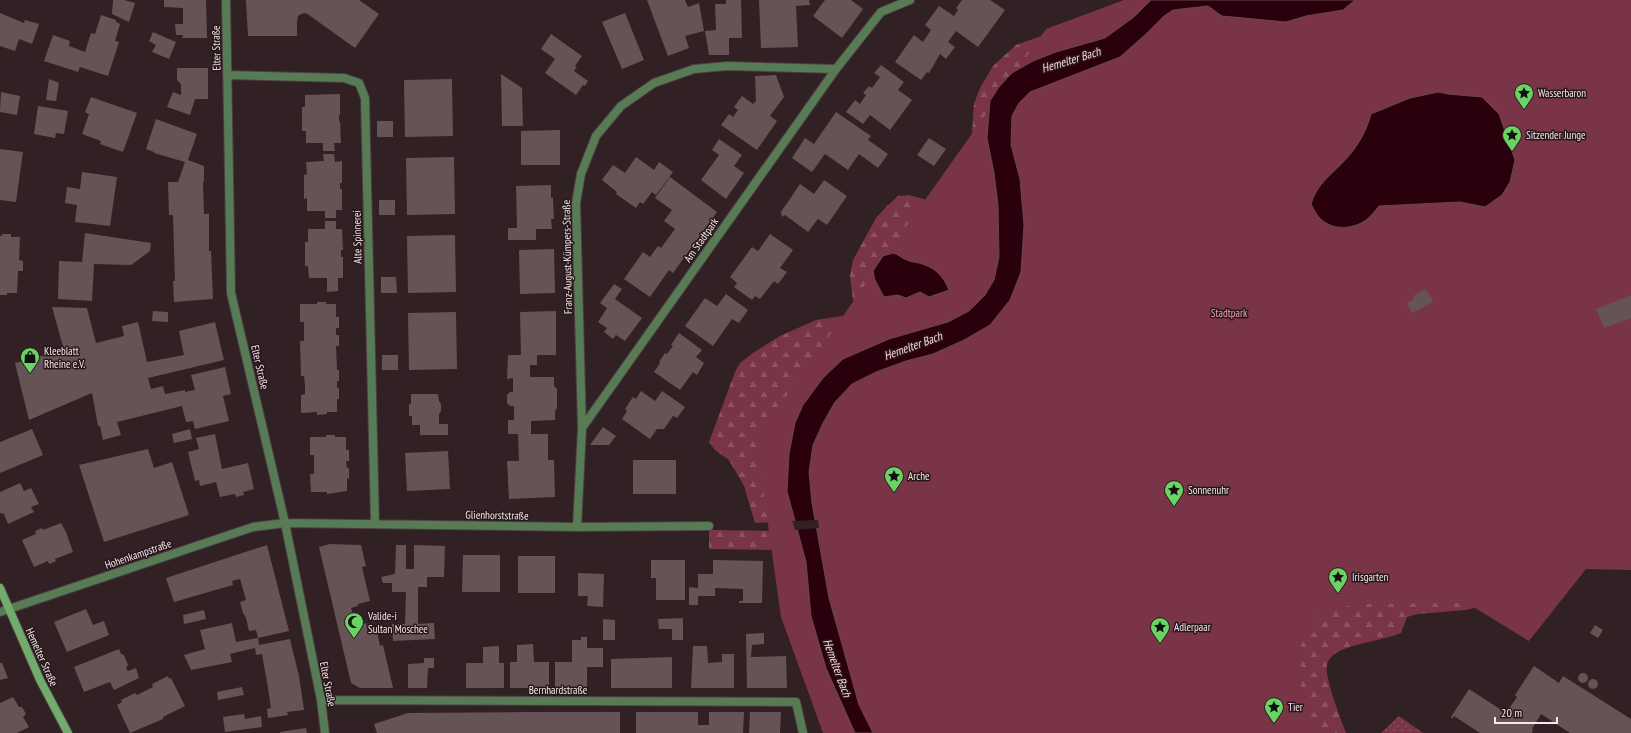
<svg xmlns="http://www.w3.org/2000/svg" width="1631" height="733" viewBox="0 0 1631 733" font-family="'PT Sans Narrow',sans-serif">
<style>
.grass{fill:url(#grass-dots)}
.forest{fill:url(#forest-firs)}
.park{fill:#793547}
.water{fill:#2b000d;stroke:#67464f}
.pier{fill:#312124}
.building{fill:#665356}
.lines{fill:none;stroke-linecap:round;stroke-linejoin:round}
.minor-casing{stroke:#4c3d40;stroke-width:10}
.secondary-casing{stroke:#4c3d40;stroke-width:10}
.minor{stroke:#577b54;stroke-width:8}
.secondary{stroke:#71ac6d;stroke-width:8}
.labels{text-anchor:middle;stroke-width:3;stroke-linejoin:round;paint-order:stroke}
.street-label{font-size:11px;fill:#f4e8ea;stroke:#27171b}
.poi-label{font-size:11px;fill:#f4e8ea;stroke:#27171b;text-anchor:start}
.park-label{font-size:11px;fill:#f8a1b5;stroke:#27171b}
.water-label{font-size:12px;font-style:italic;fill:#ffd1da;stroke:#27171b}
</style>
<defs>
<pattern id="grass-dots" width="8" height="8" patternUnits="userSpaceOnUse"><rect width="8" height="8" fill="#793547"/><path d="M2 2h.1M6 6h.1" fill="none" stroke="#8d5262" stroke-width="1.8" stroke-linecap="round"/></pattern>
<pattern id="forest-firs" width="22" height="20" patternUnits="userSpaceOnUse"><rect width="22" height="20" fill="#793547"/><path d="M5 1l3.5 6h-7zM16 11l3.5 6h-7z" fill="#8d5262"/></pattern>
</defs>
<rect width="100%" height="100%" fill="#312124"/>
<path class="grass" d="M1399 716 1423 733H1381Z"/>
<path class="forest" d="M1127 0H1151L1134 17 1105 38 1056 52 1033 61 1012 73 999 87 990 101 987 138 994 173 998 205 999 257 994 280 985 295 969 311 948 322 889 339 843 359 823 378 803 405 795 423 789 454 787 491 794 521 755 523 744 486 729 460 715 450 709 442 735 372 740 363 753 353 780 336 816 320 848 315 854 309 850 276 853 260 876 218 886 207 898 196 909 195 945 205 958 207 968 200 977 189 981 173 971 147 974 104 980 88 993 66 1016 45 1123 7Z
M709 530 776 531 778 550 709 549Z
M1543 594 1465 610 1418 614 1407 617 1401 633C1383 640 1363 642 1344 649 1338 651 1328 657 1327 665 1324 677 1341 719 1346 733H1284L1269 599Z"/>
<path class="park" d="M1124 0H1631V570L1586 569 1529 641 1467 603 1358 604 1318 613 1301 645V691L1318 733H823L781 617 756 439 1046 29Z"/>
<path class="water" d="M1151 0H1355L1343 10 1306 16 1286 22 1222 16 1208 6 1173 10 1164 16 1147 33 1120 57 1030 92 1019 103 1012 116 1011 145 1020 179 1024 225 1021 272 1010 300 990 325 964 340 933 354 906 361 876 372 852 384 835 402 823 423 813 445 809 472 812 503 829 598 859 705 873 733H855L826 668 811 616 806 562 787 491 789 454 795 423 803 405 823 378 843 359 889 339 948 322 969 311 985 295 994 280 999 257 998 205 994 173 987 138 990 101 999 87 1012 73 1033 61 1056 52 1105 38 1134 17Z
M1438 92 1448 94 1482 97 1499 114 1515 160 1510 182 1502 195 1485 207 1460 202 1379 206C1374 212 1370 218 1363 222 1351 229 1333 230 1322 220 1317 216 1314 210 1311 204 1317 183 1333 174 1347 158 1358 146 1367 130 1371 114L1410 98Z
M893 253C898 254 901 258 907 260 910 262 915 262 919 263 934 267 943 275 949 290L929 297 920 292 906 298 898 295 884 297 875 280 873 271 883 256Z"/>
<path class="pier" d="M818 520 819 528 795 530 792 521Z"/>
<path class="building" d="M113 0H124L135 3 129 22 112 14Z
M164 0H206L207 38H182L183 35H176L175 24H183V8L164 7Z
M246 0H359L379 14 355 48 306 13 301 14 298 16 297 22V36H248Z
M647 0H685L688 7 699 3 704 31 685 36 689 48 668 56Z
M726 0H741L742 38H729V55H709L705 31 716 30 715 4H726Z
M759 0H809L810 5 796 6 798 47 761 48Z
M825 0H851L863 9 842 38 813 16Z
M962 0H990L1005 10 978 47 956 31 948 42 955 47 946 59 940 54 929 73 927 72 921 80 895 62 914 35 923 42 931 30 925 25 939 6 954 16 958 10 956 8Z
M0 13 24 23 25 20 39 24 32 44 19 39 15 51 0 46Z
M625 13 644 60 622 69 602 22Z
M101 15 116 20V22L120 24 115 41 119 42 108 76 80 67 78 72 44 61 53 35 70 41 69 46 85 52 91 33 95 34Z
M153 32 176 42 169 59 152 52 156 45 149 41Z
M551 34 582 56 575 66 577 67 574 71 588 81 585 86 583 85 576 95 545 73 555 59 541 49Z
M881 65 904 82 898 90 912 100 890 130 870 115 863 124 846 112 855 100 860 104 866 95 863 93 869 86 872 88 880 77 874 73Z
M177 68H208V99H195L190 115 167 107 173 92 181 95V84L177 80Z
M501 74 522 88 523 126H502Z
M776 75 784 97 770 116 777 121 757 150 721 125 729 114 733 117 738 110 734 107 742 96 753 104 756 101 755 76Z
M49 79 59 83 56 101 46 100Z
M452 79 453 136 405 137 404 80Z
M1 92 20 96 17 115 0 112Z
M340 94V115H339V122L340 121 341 143H334L335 151H323V143H306V131H302V107H305V95Z
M91 97 137 113 123 152 100 144 101 141 82 134 89 114 85 112Z
M38 106 68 111 64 134 56 133 55 138 34 134Z
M836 112 871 136 868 140 888 154 878 168 859 154 848 170 825 154 812 172 792 158 805 138 814 144Z
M156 119 197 134 188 160 204 166V182H203L204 214H209V251H211L213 299 174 302 173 281H175L173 215H169L168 182H178L185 162 154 153V152L146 149Z
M377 121H393V137H377Z
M560 130V165H521V131Z
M929 138 946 149 934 166 917 155Z
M719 139 742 155 734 166 744 173 726 199 701 180 719 155 712 150Z
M0 149 23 152 16 202 0 200Z
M323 154H334L335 162 342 161V183H340V189H342V210H336V218H325V211H307V198L304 199V175L307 174 306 162 324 161Z
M454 157 455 214 407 215 406 158Z
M636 157 654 170 659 162 673 172 656 195 652 192 643 204 640 202 636 208 616 194 617 192 602 180 613 165 625 173Z
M82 172 117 177 110 226 75 222 77 205 65 203 67 187 80 189Z
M670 177 717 212 673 273 669 270 650 297 624 279 643 252 650 257 658 246 661 248 675 229 664 221 672 210 655 198Z
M824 180 847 196 827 225 818 219 808 232 785 215 782 217 781 212 800 184 814 194Z
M551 185V198H553L554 219H551L552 229H536V240H508V228H517L516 186Z
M379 200H395V215H379Z
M325 221H336V229H342L343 250H341V257H343V278H338V291L327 292V278H309L308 266H305V242H308V229H325Z
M85 233 151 243 150 251 131 265 94 264 92 301 58 299 59 261 82 262Z
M2 234H11V237H20L19 260 23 261V271H18L17 293H7V295H0V236H2Z
M770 234 793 250 780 268 787 272 778 284 774 281 760 299 755 296 752 300 734 287 737 283 730 277 752 247 758 251Z
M455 235 456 292 408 293 407 236Z
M554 249 555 293 520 294 519 250Z
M381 277H396L397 293H381Z
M614 284 622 289 615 299 642 318 625 341 616 335 613 339 604 332 607 328 598 322 607 308 600 303Z
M1426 289 1433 302 1412 313 1407 303 1414 299 1413 296Z
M726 294 748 310 739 323 732 319 713 346 685 326 705 298 717 306Z
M1631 295V318L1604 328 1596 309Z
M317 302H326V304H336V317H339V328H336V335H339V346H336L337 370H339V381H337V388H339V399H337V412H327V414L317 415V412L301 413V395L305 394V386L304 376H301L300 341H304V322H300V304H317Z
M52 307 87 308 96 343 124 336 122 326 138 322 147 362 184 355 179 331 215 322 224 360 148 378 151 389 163 386 165 394 185 390V392L195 390 191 375 225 367 231 394 223 396 229 421 195 429 193 421 186 422 182 406 117 422 121 435 103 440 100 426H98L92 393 29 420 15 363 64 350Z
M153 311 168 312V322L152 321Z
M556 311V355H537V365H530V377H554V386L557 389V408L555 411V420L531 421V434H548V460H554L555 497 509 499 507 461H519L518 434H508V420H514V406H510L507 403V395L510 392H513V378L507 379 508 355H521L520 312Z
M456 312 457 369 409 370 408 313Z
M679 333 702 350 696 357 704 363 697 375 693 372 680 390 654 372 660 363 659 362 665 353 667 354 673 346 671 345Z
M382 355H398V370H382Z
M641 391 655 401 662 391 685 407 677 418 673 416 664 429H657L650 439 622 419 627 411 625 409 633 397 636 399Z
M411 394H438L439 401 441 404V411L439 414V424H448V435H420V425H412V416H409V404H411Z
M603 427 616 436 609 445H590Z
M32 429 43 455 0 473V442Z
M190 429 192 439 174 443 172 434Z
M215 434 222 469 248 463 254 489 243 492 244 495 236 497 235 494 220 497 216 482 200 486 199 480 195 481 188 452 199 449 196 438Z
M326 435H335V437H346V450H349V461H346L347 468H349V479L347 478V491L327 494V492H311L310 474H314V455H310V437H326Z
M148 449 154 468 172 462 189 515 104 542 79 465Z
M448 451 450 489 407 491 405 453Z
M633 460H676V494H633Z
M20 483 24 491 31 488 39 504 31 507 34 512 8 524 4 514 0 513V492Z
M61 523 66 532 73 552 55 559 56 561 49 564 48 561 34 567 22 540 36 534 35 531 42 528 43 530Z
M330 544 361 545 366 566 362 567 370 601 358 604V606L351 608 356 626 366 623 368 633 377 631 380 646 383 645 393 688H360L351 683 319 547Z
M267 545 289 631 258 638 259 645 290 639 299 676 304 710 287 712 288 715 268 718 267 709 271 708 267 682 262 654 256 655 255 648 230 654 232 662 191 670 184 655 205 649 200 630 232 623 236 642 258 638 256 630 249 631 246 618 243 613 240 602 246 600 240 579 232 581 233 585 174 602 166 578Z
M396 545H406V569H414V545L445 546 444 577H427V587H418V624L434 623 435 639 393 641 392 624H405L406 592H392V583H383L381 577 395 574Z
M463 555H500V592H462Z
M518 556H555V593H518Z
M651 560H685V600H656V578H651Z
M713 560 763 561 762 603H739V601H743V589L715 588V596H698V605H689V587L698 588V574H713Z
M578 573 604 574 603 607 587 606 588 596H578Z
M86 609 93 625 104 621 109 635 67 652 54 622Z
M204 610 206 619 184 624 183 615Z
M683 618V640H672V629H659L658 619Z
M603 619 615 620V640H603Z
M1595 625 1603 630 1598 638 1590 633Z
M764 633V644L752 645 751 657 786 656 787 688H747L746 634Z
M581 637H587V648H603V667H587V688H555V662H572V640H581Z
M533 644 534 662H549V688H510V662H517V645Z
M499 646V663H504V688H466V663H483V647Z
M693 646H707L708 663 722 662V654H734V688H691Z
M119 649 121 654 124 655 128 665 126 668 128 671 136 668 139 678 114 690 110 682 84 692 74 667Z
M672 657V688H611V659Z
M424 658H434V668H428L427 688H408V664L424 663Z
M0 663H2L8 678 0 680Z
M1534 666 1559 683 1563 676 1631 719V733H1570L1541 714 1532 729 1533 730 1532 733H1480L1454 716 1452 719 1451 717 1469 689 1506 713 1517 697 1515 695Z
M1578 678a5 5 0 1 1 10 0a5 5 0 1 1-10 0Z
M168 676 169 679 171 678 185 706 163 717V719L130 733 117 705 122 702 121 700 135 693 137 695 153 687 152 684Z
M1588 684a5 5 0 1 1 10 0a5 5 0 1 1-10 0Z
M242 687 244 695 218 700 217 692Z
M13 697 19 707H22L26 714 23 717 29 727 17 733H0V703Z
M529 712H620V733H377L374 724 408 713Z
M636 712H698V725H709V712H744L743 733H636Z
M750 712H781L780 733H749Z
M244 714 245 719 261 716 262 727 225 732 223 717Z
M306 728 307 733H280V732Z"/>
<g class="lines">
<defs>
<path id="minor" d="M226 0 231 293 285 523 321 700 325 733
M227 75 344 78 359 83 365 98 375 524
M582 428 576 203 581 174 596 136 621 106 654 83 694 69 727 66 836 69
M577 527 582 428 836 69 881 12 910 0
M0 612 253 527 285 523 577 527 709 526
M321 700 796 702 803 733"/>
<path id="secondary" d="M0 588 40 680 68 733"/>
</defs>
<use href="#minor" class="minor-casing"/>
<use href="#secondary" class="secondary-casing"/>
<use href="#minor" class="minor"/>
<use href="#secondary" class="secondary"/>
</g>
<defs>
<symbol id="sight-pin" viewBox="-11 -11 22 30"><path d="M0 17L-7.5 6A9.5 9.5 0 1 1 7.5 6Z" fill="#69d364" stroke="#27171b"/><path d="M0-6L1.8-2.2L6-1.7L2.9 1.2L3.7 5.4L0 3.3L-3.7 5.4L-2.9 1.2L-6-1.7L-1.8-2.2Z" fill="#111"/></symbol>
<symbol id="shop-pin" viewBox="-11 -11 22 30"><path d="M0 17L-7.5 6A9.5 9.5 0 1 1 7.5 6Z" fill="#69d364" stroke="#27171b"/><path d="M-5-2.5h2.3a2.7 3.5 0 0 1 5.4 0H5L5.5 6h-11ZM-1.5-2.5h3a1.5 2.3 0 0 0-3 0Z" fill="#111"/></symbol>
<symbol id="mosque-pin" viewBox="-11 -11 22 30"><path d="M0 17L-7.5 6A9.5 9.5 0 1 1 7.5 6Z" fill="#69d364" stroke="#27171b"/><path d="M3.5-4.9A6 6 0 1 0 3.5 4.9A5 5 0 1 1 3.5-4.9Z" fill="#111"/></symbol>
</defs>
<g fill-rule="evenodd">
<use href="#sight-pin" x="1513" y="82" width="22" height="30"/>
<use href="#sight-pin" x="1501" y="124" width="22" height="30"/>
<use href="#shop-pin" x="19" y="346" width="22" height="30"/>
<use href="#sight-pin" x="883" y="465" width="22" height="30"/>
<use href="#sight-pin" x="1163" y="479" width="22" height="30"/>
<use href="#sight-pin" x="1327" y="566" width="22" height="30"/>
<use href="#mosque-pin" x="343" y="611" width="22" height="30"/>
<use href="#sight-pin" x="1149" y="616" width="22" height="30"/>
<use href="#sight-pin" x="1263" y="696" width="22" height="30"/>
</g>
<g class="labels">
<g class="street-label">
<text transform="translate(216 48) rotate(-91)" y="4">Elter Straße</text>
<text transform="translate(357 237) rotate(-91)" y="4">Alte Spinnerei</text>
<text transform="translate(701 240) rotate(-55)" y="4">Am Stadtpark</text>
<text transform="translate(567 257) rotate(-91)" y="4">Franz-August-Kümpers-Straße</text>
<text transform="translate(260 367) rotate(77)" y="4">Elter Straße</text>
<text transform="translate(497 515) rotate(1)" y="4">Glienhorststraße</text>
<text transform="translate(138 554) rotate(-19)" y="4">Hohenkampstraße</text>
<text transform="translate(42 657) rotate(66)" y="4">Hemelter Straße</text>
<text transform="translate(328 684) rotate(79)" y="4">Elter Straße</text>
<text x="558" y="694">Bernhardstraße</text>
</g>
<g class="poi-label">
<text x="1538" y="97">Wasserbaron</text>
<text x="1526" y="139">Sitzender Junge</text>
<text x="44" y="355">Kleeblatt<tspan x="44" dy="13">Rheine e.V.</tspan></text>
<text x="908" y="480">Arche</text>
<text x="1188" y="494">Sonnenuhr</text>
<text x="1352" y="581">Irisgarten</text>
<text x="368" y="620">Valide-i<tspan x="368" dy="13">Sultan Moschee</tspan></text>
<text x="1174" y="631">Adlerpaar</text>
<text x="1288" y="711">Tier</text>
</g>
<g class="park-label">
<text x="1229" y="317">Stadtpark</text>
</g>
<g class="water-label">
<text transform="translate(1071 60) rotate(-17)" y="4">Hemelter Bach</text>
<text transform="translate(913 346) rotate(-20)" y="4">Hemelter Bach</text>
<text transform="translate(837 668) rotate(70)" y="4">Hemelter Bach</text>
</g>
</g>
<path d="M1495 717v6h62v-6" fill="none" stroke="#f4e8ea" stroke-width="2"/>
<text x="1501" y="717" font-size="12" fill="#f4e8ea" stroke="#27171b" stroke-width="3" paint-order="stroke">20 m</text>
</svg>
